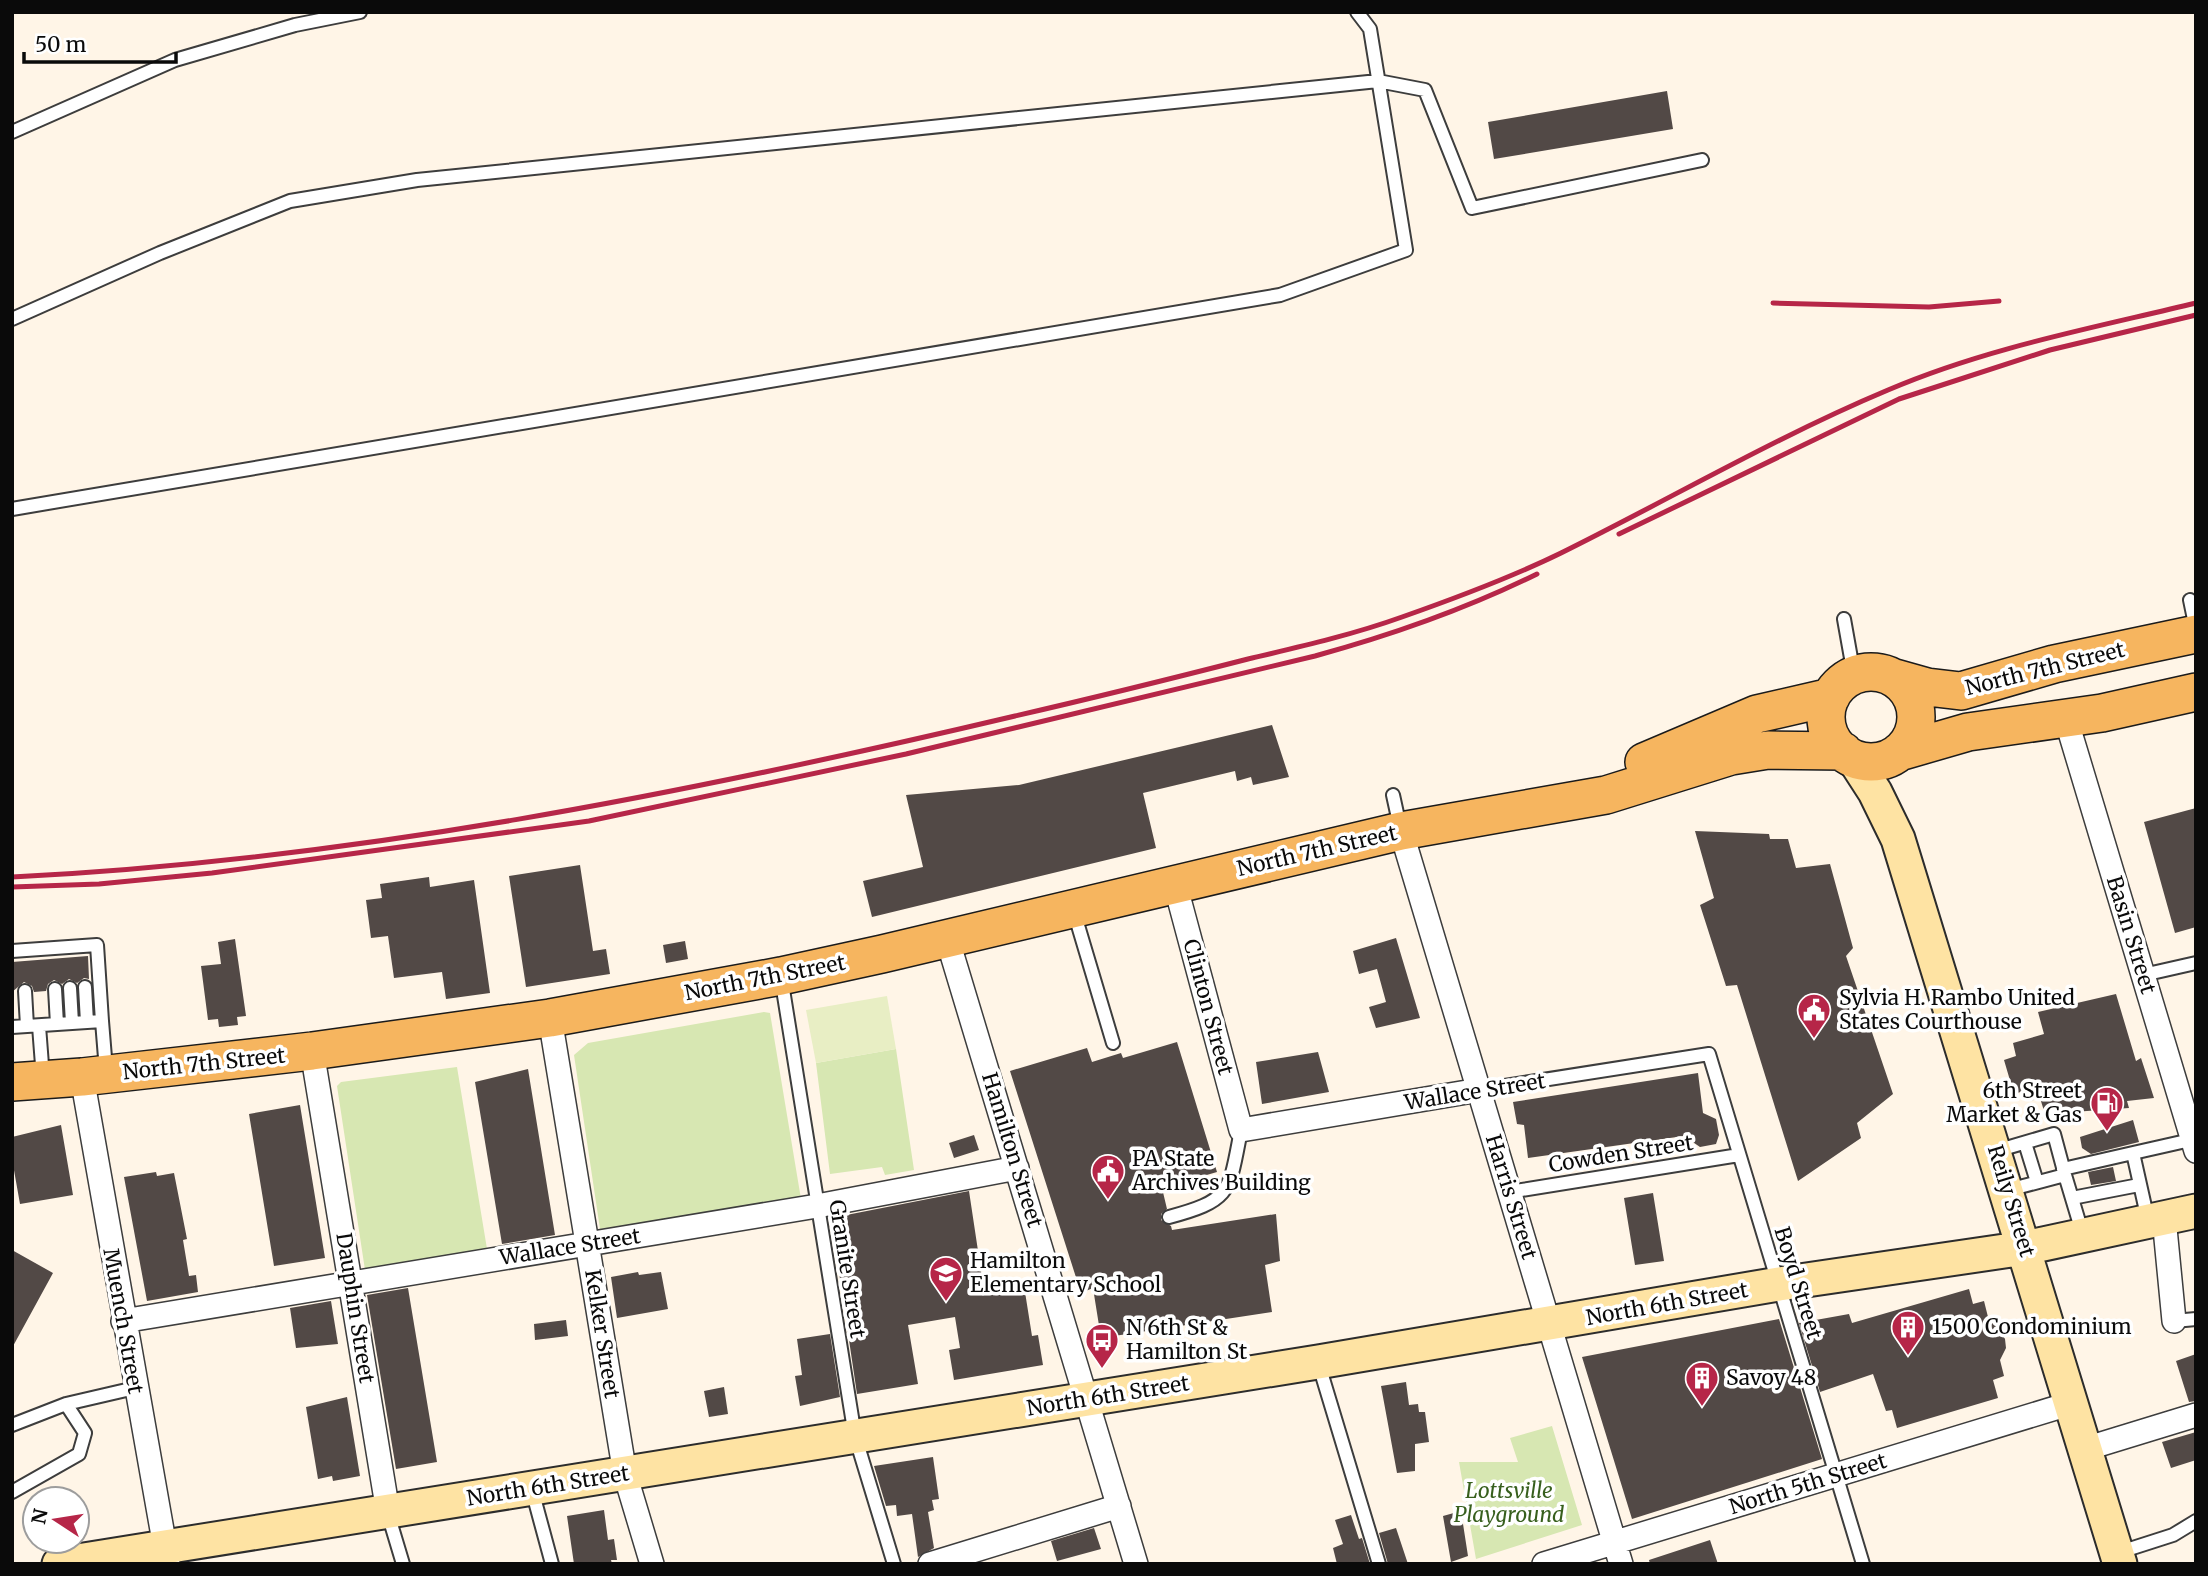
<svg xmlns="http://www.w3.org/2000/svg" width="2208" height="1576" viewBox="0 0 2208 1576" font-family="Merriweather,serif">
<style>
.green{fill:#d7e7b2}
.pitch{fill:#e8eec4}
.building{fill:#524946}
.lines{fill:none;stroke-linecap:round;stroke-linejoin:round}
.service-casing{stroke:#3d3d3d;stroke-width:16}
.minor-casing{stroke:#3d3d3d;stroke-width:26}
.secondary-casing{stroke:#2c2c2c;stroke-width:37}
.primary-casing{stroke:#1b1b1b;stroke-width:40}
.service{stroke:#fff;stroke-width:12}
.minor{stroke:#fff;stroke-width:23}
.secondary{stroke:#fee3a3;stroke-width:33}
.primary{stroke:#f6b55f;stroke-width:37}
.rail{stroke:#b62648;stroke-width:5}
.labels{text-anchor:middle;stroke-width:7;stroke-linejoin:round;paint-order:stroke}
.street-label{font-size:21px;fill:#0a0a0a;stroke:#fff}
.poi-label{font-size:21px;fill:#0a0a0a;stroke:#fff;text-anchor:start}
.park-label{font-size:21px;font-style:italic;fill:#375f1d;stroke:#fff}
</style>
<rect width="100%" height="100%" fill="#fff5e7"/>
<path class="green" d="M764 1012 770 1013 801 1199 600 1229 574 1055 588 1043Z
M896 1049 914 1170 885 1175 882 1167 830 1174 816 1063Z
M457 1067 487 1249 365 1270 337 1086 341 1082Z
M1552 1426 1582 1525 1476 1559 1459 1462H1518L1510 1438Z"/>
<path class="pitch" d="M887 996 896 1049 816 1063 806 1010Z"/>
<path class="building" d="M1667 91 1673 129 1494 159 1488 122Z
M1272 725 1289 777 1253 785 1251 777 1237 781 1235 771 1143 793 1156 848 872 917 863 881 923 867 906 795 1019 785Z
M2196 808V927L2175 933 2144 822Z
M1695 831 1769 834 1770 839H1788L1796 868 1830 864 1853 948 1846 956 1893 1094 1857 1123 1861 1138 1798 1181 1737 985 1726 986 1700 905 1714 898Z
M580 865 593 951 606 949 610 974 526 987 509 876Z
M429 877 430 887 474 880 490 993 446 999 442 972 394 978 388 936 371 938 366 900 382 898 380 884Z
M1396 938 1420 1018 1376 1028 1369 1007 1386 1002 1377 969 1359 974 1353 951Z
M235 939 246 1016 237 1017 238 1025 219 1027 218 1019 208 1020 201 966 221 964 218 942Z
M685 941 688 959 666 963 663 945Z
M88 956 89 979 84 978 77 983 69 979 62 984 54 980 48 984 46 991 34 992 32 986 24 982 12 992V962Z
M2116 994 2136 1061 2141 1058 2154 1098 2127 1101 2129 1108 2045 1114 2040 1098 2030 1101 2027 1090 2014 1094 2004 1060 2016 1056 2013 1043 2044 1034 2038 1012Z
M1177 1042 1217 1172 1162 1188 1167 1209 1161 1214V1220L1171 1226 1172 1230 1276 1214 1280 1261 1265 1265 1272 1312 1101 1338 1093 1288 1081 1293 1010 1071 1087 1048 1092 1062 1121 1053 1123 1058Z
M1318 1052 1329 1092 1262 1104 1256 1062Z
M528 1069 555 1235 502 1244 475 1082Z
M1698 1073 1703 1113 1716 1119 1719 1135 1716 1144 1700 1147 1684 1136 1528 1158 1524 1125 1517 1124 1513 1102Z
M300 1105 325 1258 274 1266 249 1114Z
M2133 1120 2139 1142 2091 1154 2082 1148 2080 1137Z
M61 1125 73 1195 20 1204 12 1159V1137Z
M974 1135 979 1150 954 1158 949 1143Z
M2113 1167 2116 1181 2091 1185 2088 1172Z
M156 1172 157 1176 174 1173 187 1239 183 1240 189 1276 196 1275 198 1292 147 1301 124 1177Z
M969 1191 983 1284 1007 1280 1009 1295 1025 1292 1032 1336 1038 1335 1043 1365 954 1380 949 1350 960 1348 955 1317 908 1325 918 1384 857 1394 831 1218Z
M1653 1193 1664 1261 1635 1265 1624 1198Z
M12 1250 53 1273 12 1348Z
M638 1272 639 1275 661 1272 668 1309 617 1318 611 1277Z
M408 1288 437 1462 396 1469 367 1295Z
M1969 1289 1973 1304 1984 1301 1989 1321 1998 1327 2005 1339 2006 1348 2000 1360 2004 1376 1993 1380 1998 1398 1897 1428 1892 1410 1886 1411 1873 1374 1820 1392 1799 1323 1849 1314 1852 1323Z
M331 1301 338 1344 296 1348 290 1308Z
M1779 1319 1822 1459 1632 1519 1582 1357Z
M566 1320 568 1336 535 1340 534 1324Z
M830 1334 840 1397 800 1406 795 1376 802 1375 797 1339Z
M2196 1354V1401L2189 1402 2176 1361Z
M1406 1382 1409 1405 1418 1404 1419 1412H1425L1429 1442 1415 1444V1471L1397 1473 1381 1386Z
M724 1387 728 1414 709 1417 704 1391Z
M347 1397 360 1476 333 1481 332 1476 318 1479 306 1407Z
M2196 1432V1460L2171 1468 2162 1442Z
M933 1457 939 1499 932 1500 934 1510 928 1512 934 1548 918 1557 912 1514 897 1516 896 1505 886 1506 874 1466Z
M604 1510 608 1540 614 1539 617 1560H611L612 1564H574L567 1516Z
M1461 1511 1468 1556 1451 1562 1443 1516Z
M1351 1515 1359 1539 1362 1538 1370 1564H1337L1333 1548 1343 1544 1335 1520Z
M1094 1528 1101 1549 1057 1561 1051 1541Z
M1396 1528 1408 1564H1388L1379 1533Z
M1710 1540 1718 1564H1650L1649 1560Z"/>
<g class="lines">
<defs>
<path id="service" d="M12 132 175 60 295 25 360 12
M12 319 160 253 290 201 417 180 1378 81 1425 90 1472 208 1702 160
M12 509 1280 295 1406 250 1370 29 1357 12
M2190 600 2196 629
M1844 619 1854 675
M1393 795 1400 827
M1074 912 1113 1043
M12 951 97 945 102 1021 12 1027
M2143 975 2196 963
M781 977 855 1436 894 1564
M85 987 87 1022
M70 988 72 1023
M55 989 57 1024
M25 991 27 1026
M102 1021 106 1070
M39 1026 43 1078
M1479 1090 1709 1054 1863 1564
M2025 1143 2037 1182
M1996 1151 2054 1134 2065 1175 2008 1190
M2063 1169 2133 1153
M2065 1175 2083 1235
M1509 1192 1739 1155
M2072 1198 2139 1185
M1169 1217C1232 1200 1229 1192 1241 1130
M2148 1220 2133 1153 2195 1139
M2174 1321 2196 1319
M1318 1362 1379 1564
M12 1425 66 1404 135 1388
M532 1490 552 1564
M12 1492 79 1454 85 1433 66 1404
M388 1514 403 1564
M2117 1553 2173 1535 2196 1521"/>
<path id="minor" d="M2066 719 2196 1151
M1401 831 1621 1564
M1175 884 1241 1130 1479 1090
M947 938 1136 1564
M550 1018 625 1474 652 1564
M312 1051 388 1512
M82 1077 168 1564
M2164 1218 2174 1321
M123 1321 817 1206 1017 1168
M2085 1449 2196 1415
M930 1564 1119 1506
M1544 1564 2072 1403"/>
<path id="secondary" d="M1853 758 1875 792 1898 839 2120 1564
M59 1564 1318 1362 1779 1284 2025 1248 2196 1211"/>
<path id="primary" d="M1826 717a45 45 0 1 1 90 0a45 45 0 1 1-90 0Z
M1895 678 1927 687 1961 691 2054 664 2196 634
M1899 752 1968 732 2102 713 2196 692
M1644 762 1757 714 1831 697
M12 1082 82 1077 312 1051 550 1018 781 976 882 954 1401 831 1606 795 1731 756 1768 750 1843 751"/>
</defs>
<use href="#service" class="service-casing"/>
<use href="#minor" class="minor-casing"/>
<use href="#secondary" class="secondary-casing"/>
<use href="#primary" class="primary-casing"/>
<use href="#service" class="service"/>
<use href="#minor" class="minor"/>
<use href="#secondary" class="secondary"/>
<use href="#primary" class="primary"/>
<path class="rail" d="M1773 303 1929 307 1999 301
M1619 534 1899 399 2050 350 2196 315
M12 877C352 860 685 794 1015 716 1093 698 1170 679 1248 659 1299 647 1352 635 1402 617 1456 598 1510 578 1561 553 1670 499 1776 437 1888 390 1986 348 2093 328 2196 303
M12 887 99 884 212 873 589 821 906 754 1315 656C1392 635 1466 609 1537 574"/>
</g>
<defs>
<symbol id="civic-pin" viewBox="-11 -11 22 30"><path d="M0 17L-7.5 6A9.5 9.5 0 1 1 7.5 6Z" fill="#b62648" stroke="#fff"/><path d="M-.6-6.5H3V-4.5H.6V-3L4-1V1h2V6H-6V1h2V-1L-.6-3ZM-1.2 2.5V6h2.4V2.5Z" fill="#fff"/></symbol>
<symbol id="fuel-pin" viewBox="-11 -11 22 30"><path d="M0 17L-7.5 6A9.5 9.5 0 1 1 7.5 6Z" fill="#b62648" stroke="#fff"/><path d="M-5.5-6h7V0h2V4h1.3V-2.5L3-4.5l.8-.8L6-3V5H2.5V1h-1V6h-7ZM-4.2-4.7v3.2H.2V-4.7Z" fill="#fff"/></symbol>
<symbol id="school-pin" viewBox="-11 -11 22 30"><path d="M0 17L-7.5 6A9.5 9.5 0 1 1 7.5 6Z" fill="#b62648" stroke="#fff"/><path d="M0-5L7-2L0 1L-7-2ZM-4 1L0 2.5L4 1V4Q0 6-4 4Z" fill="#fff"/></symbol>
<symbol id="building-pin" viewBox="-11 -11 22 30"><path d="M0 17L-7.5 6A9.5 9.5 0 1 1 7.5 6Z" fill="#b62648" stroke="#fff"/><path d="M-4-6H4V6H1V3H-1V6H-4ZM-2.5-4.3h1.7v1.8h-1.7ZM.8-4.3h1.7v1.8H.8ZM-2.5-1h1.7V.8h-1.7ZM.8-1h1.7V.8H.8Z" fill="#fff"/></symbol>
<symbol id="bus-pin" viewBox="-11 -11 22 30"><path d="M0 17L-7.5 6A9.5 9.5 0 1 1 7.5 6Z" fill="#b62648" stroke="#fff"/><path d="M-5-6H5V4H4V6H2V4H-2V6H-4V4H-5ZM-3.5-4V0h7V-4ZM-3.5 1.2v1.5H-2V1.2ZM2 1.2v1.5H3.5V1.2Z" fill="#fff"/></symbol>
</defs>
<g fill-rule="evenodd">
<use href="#civic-pin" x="1795" y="991" width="38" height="52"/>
<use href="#fuel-pin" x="2088" y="1084" width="38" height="52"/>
<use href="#civic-pin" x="1089" y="1152" width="38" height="52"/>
<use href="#school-pin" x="927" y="1254" width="38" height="52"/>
<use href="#building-pin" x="1889" y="1308" width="38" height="52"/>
<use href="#bus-pin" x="1083" y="1321" width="38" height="52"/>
<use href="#building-pin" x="1683" y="1359" width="38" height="52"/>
</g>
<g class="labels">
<g class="street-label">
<text transform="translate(2045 669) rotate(-14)" y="7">North 7th Street</text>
<text transform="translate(1317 851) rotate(-13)" y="7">North 7th Street</text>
<text transform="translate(2131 935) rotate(73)" y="7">Basin Street</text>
<text transform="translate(765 978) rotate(-11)" y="7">North 7th Street</text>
<text transform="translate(1208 1007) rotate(75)" y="7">Clinton Street</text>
<text transform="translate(204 1064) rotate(-6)" y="7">North 7th Street</text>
<text transform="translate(1475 1092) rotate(-9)" y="7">Wallace Street</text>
<text transform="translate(1012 1150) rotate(73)" y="7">Hamilton Street</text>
<text transform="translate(1621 1154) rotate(-9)" y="7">Cowden Street</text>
<text transform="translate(1511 1197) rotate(73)" y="7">Harris Street</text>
<text transform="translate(2011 1201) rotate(73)" y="7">Reily Street</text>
<text transform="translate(570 1247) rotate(-9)" y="7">Wallace Street</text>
<text transform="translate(847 1269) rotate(81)" y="7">Granite Street</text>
<text transform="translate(1798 1283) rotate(73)" y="7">Boyd Street</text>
<text transform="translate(1667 1304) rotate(-10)" y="7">North 6th Street</text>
<text transform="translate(355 1308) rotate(81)" y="7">Dauphin Street</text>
<text transform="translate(123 1321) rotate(80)" y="7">Muench Street</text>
<text transform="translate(602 1334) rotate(81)" y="7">Kelker Street</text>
<text transform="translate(1108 1396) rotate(-9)" y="7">North 6th Street</text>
<text transform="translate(1808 1484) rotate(-17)" y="7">North 5th Street</text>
<text transform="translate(548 1486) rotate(-9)" y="7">North 6th Street</text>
</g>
<g class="poi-label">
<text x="1839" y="1005">Sylvia H. Rambo United<tspan x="1839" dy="24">States Courthouse</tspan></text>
<text x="2082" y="1098" text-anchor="end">6th Street<tspan x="2082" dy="24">Market &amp; Gas</tspan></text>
<text x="1132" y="1166">PA State<tspan x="1132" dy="24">Archives Building</tspan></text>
<text x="970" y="1268">Hamilton<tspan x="970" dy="24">Elementary School</tspan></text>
<text x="1932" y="1334">1500 Condominium</text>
<text x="1126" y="1335">N 6th St &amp;<tspan x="1126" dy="24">Hamilton St</tspan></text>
<text x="1726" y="1385">Savoy 48</text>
</g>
<g class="park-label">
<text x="1509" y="1498">Lottsville<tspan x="1509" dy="24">Playground</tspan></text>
</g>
</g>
<rect width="2208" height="1576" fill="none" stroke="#0a0a0a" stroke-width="28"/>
<g transform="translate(56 1520) rotate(282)"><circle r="33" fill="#ffffff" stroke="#9d9d9d" stroke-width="2"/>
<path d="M0-5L12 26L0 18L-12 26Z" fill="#b62648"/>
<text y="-10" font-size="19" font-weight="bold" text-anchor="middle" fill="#0a0a0a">N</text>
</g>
<path d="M24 52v10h152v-10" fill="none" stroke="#0a0a0a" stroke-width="3.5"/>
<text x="35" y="52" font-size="21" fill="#0a0a0a" stroke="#ffffff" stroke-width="5" paint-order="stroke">50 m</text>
</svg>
